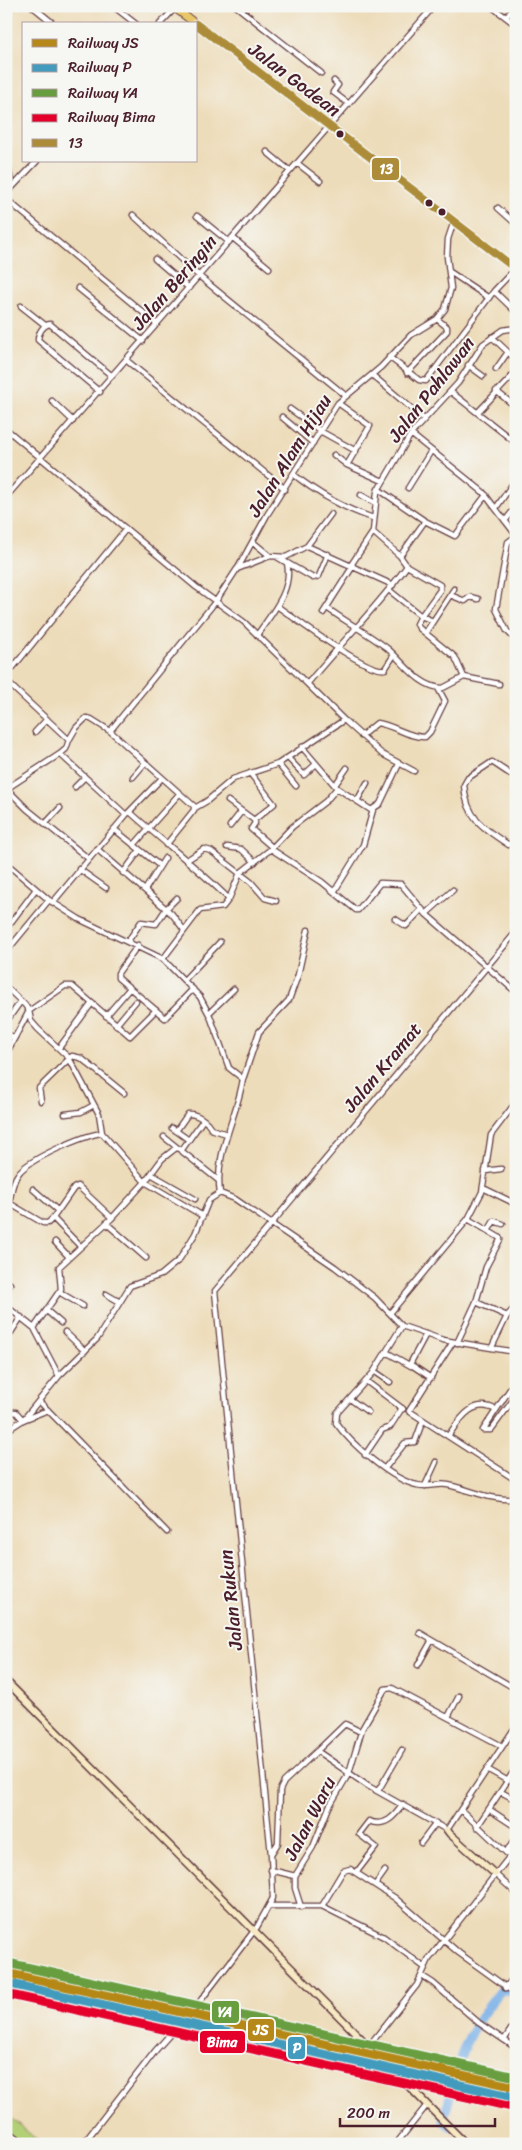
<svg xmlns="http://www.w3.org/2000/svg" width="522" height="2150" viewBox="0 0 522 2150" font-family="Sriracha,sans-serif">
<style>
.green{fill:#b3d077;stroke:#7e7851}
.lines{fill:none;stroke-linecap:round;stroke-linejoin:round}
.river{stroke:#78afe7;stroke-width:9}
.street-casing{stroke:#623b40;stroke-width:7}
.secondary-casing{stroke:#623b40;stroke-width:9}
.primary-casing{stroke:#623b40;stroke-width:9}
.street{stroke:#fff;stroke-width:4.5}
.secondary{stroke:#f6e9c3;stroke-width:6}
.primary{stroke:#e9c769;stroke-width:7}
.bus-1-casing{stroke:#f6f6f2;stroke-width:11}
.bus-1{stroke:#ac8c39;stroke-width:8}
.rail-1-casing{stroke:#f6f6f2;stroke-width:12}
.rail-2-casing{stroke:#f6f6f2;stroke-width:12}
.rail-3-casing{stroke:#f6f6f2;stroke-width:12}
.rail-4-casing{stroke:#f6f6f2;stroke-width:12}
.rail-1{stroke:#b58819;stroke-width:9}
.rail-2{stroke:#439bbd;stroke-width:9}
.rail-3{stroke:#689e3f;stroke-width:9}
.rail-4{stroke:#e4002b;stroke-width:9}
.bus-dot{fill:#4a1f2b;stroke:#f6f6f2;stroke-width:2}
.labels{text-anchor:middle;stroke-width:4;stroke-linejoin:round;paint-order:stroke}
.street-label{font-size:19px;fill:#4a1f2b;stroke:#f6f6f2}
.line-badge{stroke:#f6f6f2;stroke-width:2}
.badge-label{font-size:14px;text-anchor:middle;font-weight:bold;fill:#fff}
</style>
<rect width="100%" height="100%" fill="#f6f6f2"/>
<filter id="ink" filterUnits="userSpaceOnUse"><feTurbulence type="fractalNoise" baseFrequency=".02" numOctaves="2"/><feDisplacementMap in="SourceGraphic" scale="10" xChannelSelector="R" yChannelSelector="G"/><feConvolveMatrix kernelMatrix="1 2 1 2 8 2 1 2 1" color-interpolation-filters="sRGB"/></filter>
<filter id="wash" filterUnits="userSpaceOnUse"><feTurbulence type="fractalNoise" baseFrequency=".0096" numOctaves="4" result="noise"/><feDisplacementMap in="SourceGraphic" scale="20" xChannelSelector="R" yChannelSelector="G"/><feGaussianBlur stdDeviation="1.12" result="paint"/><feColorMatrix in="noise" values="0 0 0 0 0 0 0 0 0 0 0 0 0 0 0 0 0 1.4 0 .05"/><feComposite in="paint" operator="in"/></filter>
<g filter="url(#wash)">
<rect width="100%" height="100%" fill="#eddcb9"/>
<path class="green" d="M6 2114 42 2144H6Z"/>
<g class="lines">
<path class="river" d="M458 2067C465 2036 483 2012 503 1988L516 1996
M450 2126 443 2121 455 2079"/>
</g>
</g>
<g filter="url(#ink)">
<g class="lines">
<defs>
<path id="street" d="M32 6 54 24
M113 6 136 24
M236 6 321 73
M491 6 516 25
M506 17 514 7
M160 24 176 7
M334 81 338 85 333 92 349 104
M6 132 7 160 12 187
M267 152 290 171
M297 163 320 181
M6 194 37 161
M6 199 157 324
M498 208 516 224
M133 215 199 276 345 395
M197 216 229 242
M233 238 269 268
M155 259 189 288
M450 272 489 298
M78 288 143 341
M494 291 516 312
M21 306 45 325
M492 337 508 352 496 369
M508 352 516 360
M389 357 419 380 426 381 494 291 516 268
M126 360 285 489
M468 365 483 376
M407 373 447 331V327L437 319
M372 375 424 419
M496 391 516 407
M100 392 38 340C38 333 43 325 50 324L112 376
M451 392 516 443
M52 401 73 421
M338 403 370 426 347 465
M290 409 322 432 356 451
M478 412 516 372
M282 417 313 443
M6 429 196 587 244 622 344 720 382 754 414 771
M411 434 483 492 516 535
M334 455 347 465 383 481
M293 474C318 494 342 508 373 518
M408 488 431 451
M378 489 425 521 455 536 486 495
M361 495 375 503
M6 497 434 6
M496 508 516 479
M505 521 516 507
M373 532 400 556 407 566 440 585V590L421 616 433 621
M516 536 508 542 496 609 507 631 516 640
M253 542 270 556
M307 546 331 514
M400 556 425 521
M277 557 313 578 319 576 328 554
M351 565 373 532 377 492 411 434 458 383 483 344 503 330 516 328
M238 568 267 515 338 403 381 367 411 335 437 319 445 309 451 288 447 257 448 239 454 221
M389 590 421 616 417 624 419 628 455 657 464 677 499 684
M450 595 465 601 470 597 478 599
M277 606C294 618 368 674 385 669L394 655
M327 608C346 622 369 634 388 649 404 663 420 688 443 688L464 677
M323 613 353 566
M426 632 454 589
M257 635C272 613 293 590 287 563
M6 676 126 529
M6 681 69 740 76 728 86 718 91 719 110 731 216 601 237 569 270 556 286 557 307 546 393 585
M308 683C341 643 377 607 407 566
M110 731 194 806V810L166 845
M35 732 47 719
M361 736 377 723C393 725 410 738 425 737L430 732 445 701 438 688
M302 747 337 788 371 810 380 804 399 764
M60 754 126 815
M288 758 304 775 316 764
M278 764 296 786
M250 773 274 804 254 820 255 823 251 829 272 847
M133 777 145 763
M516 778 492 762 468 778 464 785C466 818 484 829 509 845L516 838
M335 785 347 768
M75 787 85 777
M6 789 60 754 66 749 69 740
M7 789 27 809 89 859
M228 801 254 820
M357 801 367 783
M195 808 207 801 233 779 278 764 344 720
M130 812C163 842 198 868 229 899
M46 823 60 808
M230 826 241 812
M114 829 160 866
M134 845 180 793
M227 847 241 849 255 862
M97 849 172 914 184 930
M271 849 322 882 356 910H358L380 883 401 884 426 914 516 992
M187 860 204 849 211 851 251 882 265 898 276 901
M6 863 49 900 79 919 163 959 200 997 210 1016 229 1068 243 1079C237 1117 214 1154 220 1193
M79 869 106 888
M123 873 140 850
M145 890 165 858
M334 892 363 845 373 810
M54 901 126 815 162 778
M426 914 453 890
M395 919 406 926 422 909
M6 929 36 889
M128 941 141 922 156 924 166 909 177 898
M138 945 118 973V978L165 1018 193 989
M6 952 49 900
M163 959 200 910 223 907 229 899 240 873 271 849 292 827 326 801 337 788
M185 979 220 942
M6 987 25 1005 29 1011 31 1021 38 1029 69 1058 99 1114 102 1133 145 1182 203 1216
M209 1013 234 989
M106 1016 130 988
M6 1022 21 1001
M116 1025 136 1001
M6 1033 14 1038
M59 1048 92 1003
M6 1054 29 1011 65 986H72L130 1036 156 1010
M243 1079 259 1032 289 1000 298 975 308 930
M41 1101 39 1088 72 1056 81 1058 124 1093
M65 1114 81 1112 94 1105
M172 1128 189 1140
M176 1131 188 1114C196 1113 208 1121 211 1129L227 1134
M164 1137 218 1180
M181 1151 203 1120
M485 1171 501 1169
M151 1174 195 1199
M483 1188 516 1204
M33 1189 57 1210
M511 1202 516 1196
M9 1203 43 1223H48L53 1218
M6 1211C12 1199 10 1185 18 1174 28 1159 85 1135 102 1133
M106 1223 146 1258
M488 1231 494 1221 503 1224
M55 1242 69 1257
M80 1246 53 1218 74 1188 78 1186 112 1218
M6 1286 10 1284
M59 1292 83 1306
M106 1294 120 1302
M476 1302 507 1316 516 1306
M6 1306 34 1328 59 1376
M47 1311 61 1323
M391 1312 468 1219 482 1192 491 1135 516 1102
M402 1326 373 1373 337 1413 336 1423C351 1444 392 1480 417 1485 427 1488 438 1483 448 1485 472 1490 491 1501 516 1499
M34 1328 61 1289 59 1267 112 1218 145 1182 162 1159 176 1148
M65 1332 85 1351
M426 1334 410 1364 431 1378
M6 1340 21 1317
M453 1342 409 1411 516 1480
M457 1343 476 1302 486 1267 500 1240V1238L468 1219
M492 1347 507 1316
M386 1352 411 1366
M374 1371 390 1382
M516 1380 483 1430H491L516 1396
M366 1381 403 1409
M350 1399 368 1412
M39 1401 167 1532
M6 1407 11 1412H16L23 1420 48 1410
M6 1431 23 1420 59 1376 97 1339 130 1286 161 1275 179 1260 195 1234 209 1200 220 1193 235 1199 335 1267 375 1298 402 1326 443 1340 516 1352
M448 1436C460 1419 473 1397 496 1410
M365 1455 382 1430 390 1427 402 1408
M385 1468 405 1443 415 1442 423 1420
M425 1486 436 1462
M420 1633 516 1689
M418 1665 432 1640
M448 1717 459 1696
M317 1751 345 1724 361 1732
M487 1769 508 1781
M378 1791 402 1750
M501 1792 516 1800
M461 1810 516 1862
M490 1810 516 1827
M477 1827 516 1768
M421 1843 436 1823
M271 1854 278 1843 280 1790 284 1782 317 1751 368 1786 447 1830 516 1726
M509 1855 508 1849 516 1839
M271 1870 295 1876
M356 1873 376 1847 359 1834 369 1821C385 1828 395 1816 403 1804
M495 1874 516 1893
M375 1885 385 1871
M270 1906H322L384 1937 424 1967
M322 1906 343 1871 350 1869 395 1898 459 1953 516 1994
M301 1907 295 1888V1876L313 1847 329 1807 349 1773 362 1729 385 1689 392 1688 502 1746
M422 1976 433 1983 479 2023 516 2048
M505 1988 516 1975
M504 2040 512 2028 516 2027
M368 2047 417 1985 429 1959 510 1856 516 1854
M6 2129 25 2144
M83 2144 156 2050 201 2000 257 1927 273 1898 271 1854 215 1291 516 932
M396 2144 427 2105
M510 2144 516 2137"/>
<path id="secondary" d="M6 1681 466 2144
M447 1830 450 1834 495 1874"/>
<path id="primary" d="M172 6 196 24
M196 24 516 269"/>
</defs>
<use href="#street" class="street-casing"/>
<use href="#secondary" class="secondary-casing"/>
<use href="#primary" class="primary-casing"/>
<use href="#street" class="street"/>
<use href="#secondary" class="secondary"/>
<use href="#primary" class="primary"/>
<defs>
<path id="bus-1" d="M196 24 516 269"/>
</defs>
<use href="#bus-1" class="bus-1-casing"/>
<use href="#bus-1" class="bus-1"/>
<defs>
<path id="rail-1" d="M6 1973 516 2087"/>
<path id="rail-2" d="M6 1983 514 2097"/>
<path id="rail-3" d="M8 1963 516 2077"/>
<path id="rail-4" d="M6 1994 512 2107"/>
</defs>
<use href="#rail-1" class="rail-1-casing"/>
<use href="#rail-2" class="rail-2-casing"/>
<use href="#rail-3" class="rail-3-casing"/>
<use href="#rail-4" class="rail-4-casing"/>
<use href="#rail-1" class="rail-1"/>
<use href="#rail-2" class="rail-2"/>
<use href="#rail-3" class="rail-3"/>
<use href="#rail-4" class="rail-4"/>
</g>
</g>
<g class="bus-dot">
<circle cx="340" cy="134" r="4.5"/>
<circle cx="429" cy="203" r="4.5"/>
<circle cx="442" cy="212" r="4.5"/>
</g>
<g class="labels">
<g class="street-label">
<text transform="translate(295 79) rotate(37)" y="7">Jalan Godean</text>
<text transform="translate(174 282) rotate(-49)" y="7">Jalan Beringin</text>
<text transform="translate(431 389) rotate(-52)" y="7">Jalan Pahlawan</text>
<text transform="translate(289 455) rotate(-58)" y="7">Jalan Alam Hijau</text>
<text transform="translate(382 1067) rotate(-50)" y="7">Jalan Kramat</text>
<text transform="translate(230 1600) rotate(-96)" y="7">Jalan Rukun</text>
<text transform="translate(309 1818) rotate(-63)" y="7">Jalan Waru</text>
</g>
</g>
<g class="line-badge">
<rect x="371" y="157" width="29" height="24" rx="5" fill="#ac8c39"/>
<rect x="211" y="2000" width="29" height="24" rx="5" fill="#689e3f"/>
<rect x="247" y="2018" width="28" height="24" rx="5" fill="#b58819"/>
<rect x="199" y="2030" width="47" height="24" rx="5" fill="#e4002b"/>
<rect x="287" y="2036" width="19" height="24" rx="5" fill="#439bbd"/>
</g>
<g class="badge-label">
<text x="386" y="174">13</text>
<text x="225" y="2017">YA</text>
<text x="261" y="2035">JS</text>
<text x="222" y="2047">Bima</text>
<text x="297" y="2053">P</text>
</g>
<rect width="522" height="2150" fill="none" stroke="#f6f6f2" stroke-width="25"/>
<rect x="22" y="22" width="175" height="140" fill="#f6f6f2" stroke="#b1a0a2"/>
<rect x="32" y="39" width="25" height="8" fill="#b58819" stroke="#b1a0a2"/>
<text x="68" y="48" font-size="15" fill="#4a1f2b">Railway JS</text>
<rect x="32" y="64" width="25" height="8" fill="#439bbd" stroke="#b1a0a2"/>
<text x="68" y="72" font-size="15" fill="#4a1f2b">Railway P</text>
<rect x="32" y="89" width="25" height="8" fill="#689e3f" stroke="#b1a0a2"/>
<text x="68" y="98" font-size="15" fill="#4a1f2b">Railway YA</text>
<rect x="32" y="114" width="25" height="8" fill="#e4002b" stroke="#b1a0a2"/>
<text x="68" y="122" font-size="15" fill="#4a1f2b">Railway Bima</text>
<rect x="32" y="139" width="25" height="8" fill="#ac8c39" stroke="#b1a0a2"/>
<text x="68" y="148" font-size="15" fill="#4a1f2b">13</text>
<path d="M340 2118v8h155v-8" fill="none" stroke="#4a1f2b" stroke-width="2.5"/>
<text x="347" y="2118" font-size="15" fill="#4a1f2b" stroke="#f6f6f2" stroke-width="4" paint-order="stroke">200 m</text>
</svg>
